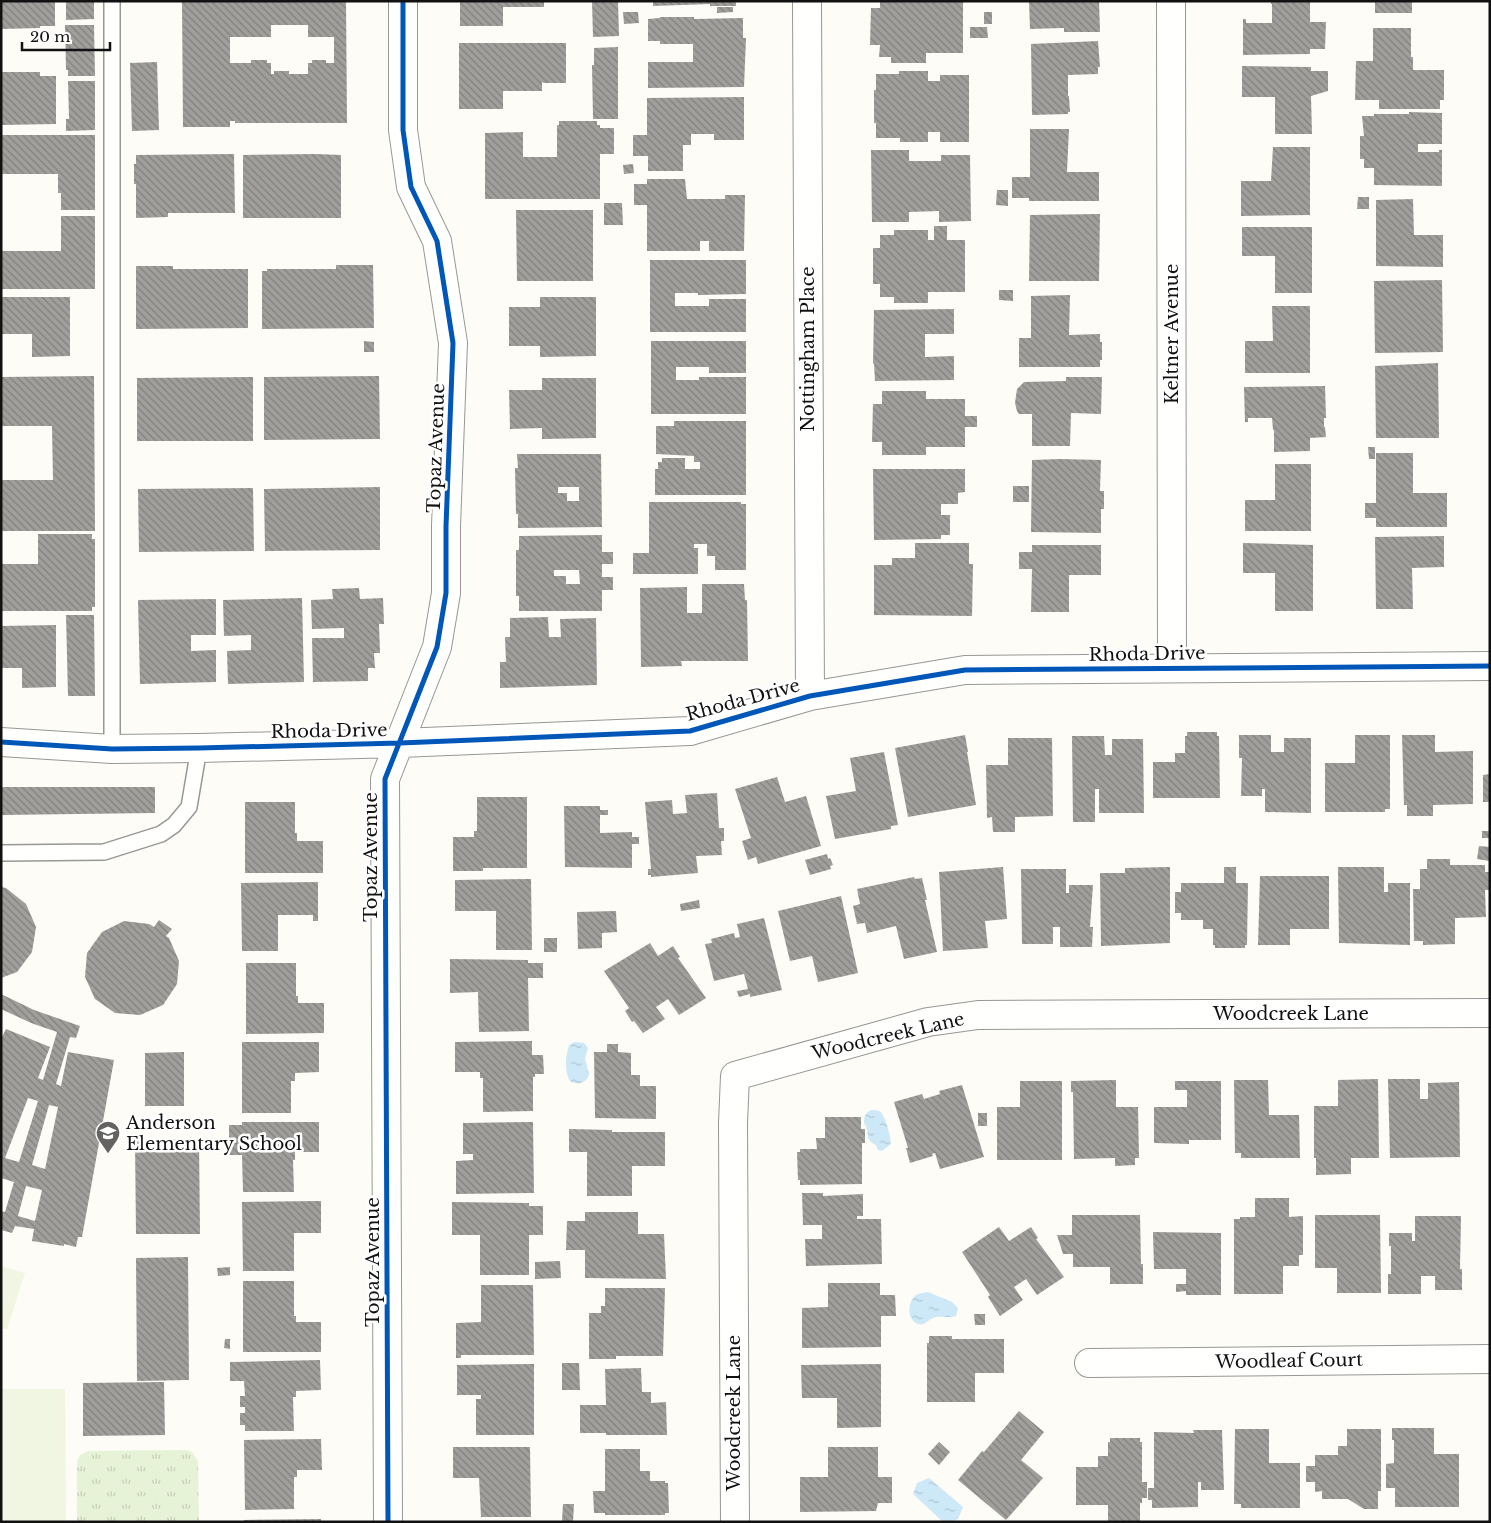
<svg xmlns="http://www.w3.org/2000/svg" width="1491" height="1523" viewBox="0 0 1491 1523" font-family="'Libre Baskerville',serif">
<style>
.grass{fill:url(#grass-tufts)}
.pitch{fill:#f0f6e1}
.water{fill:url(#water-ripples)}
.building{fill:url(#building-back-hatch);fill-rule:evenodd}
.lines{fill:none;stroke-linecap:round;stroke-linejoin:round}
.lane-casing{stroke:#979795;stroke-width:18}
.street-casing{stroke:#979795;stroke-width:30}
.lane{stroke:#fffffe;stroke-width:15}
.street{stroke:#fffffe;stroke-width:28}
.cycleway-casing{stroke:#fff;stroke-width:8}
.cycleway{stroke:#0057b8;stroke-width:5}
.labels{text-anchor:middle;stroke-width:5;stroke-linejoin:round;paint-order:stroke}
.street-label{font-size:18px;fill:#111;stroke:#fff}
.poi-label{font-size:18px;fill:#111;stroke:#fff;text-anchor:start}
</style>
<defs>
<pattern id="grass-tufts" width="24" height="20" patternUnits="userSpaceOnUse" patternTransform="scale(1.25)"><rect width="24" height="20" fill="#e7f3d7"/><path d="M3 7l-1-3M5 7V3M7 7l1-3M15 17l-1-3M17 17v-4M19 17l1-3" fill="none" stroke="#c5cfb8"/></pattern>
<pattern id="water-ripples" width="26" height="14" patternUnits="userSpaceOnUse" patternTransform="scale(1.25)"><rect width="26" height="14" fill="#cde8f7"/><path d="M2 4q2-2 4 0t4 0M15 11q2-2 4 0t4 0" fill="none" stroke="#afc6d3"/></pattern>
<pattern id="building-back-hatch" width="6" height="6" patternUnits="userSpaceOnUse" patternTransform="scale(1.25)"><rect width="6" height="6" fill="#a19f9c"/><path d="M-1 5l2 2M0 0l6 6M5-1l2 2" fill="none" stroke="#82807e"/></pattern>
</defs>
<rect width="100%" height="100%" fill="#fdfcf7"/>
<path class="grass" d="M186 1450 191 1451 198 1461 199 1522H77V1461L80 1455 88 1451Z"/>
<path class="pitch" d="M1 1266 25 1273 7 1329 1 1328Z
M1 1389H65L66 1522H1Z"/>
<path class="water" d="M575 1042 584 1043 588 1048 585 1058 589 1074C587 1083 579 1085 571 1082 564 1074 565 1053 570 1044Z
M871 1110C872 1110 878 1110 879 1111 885 1113 891 1138 891 1144L882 1151 878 1150 876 1145C863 1139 871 1132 864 1123 864 1117 865 1113 871 1110Z
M928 1292 952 1302 958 1308 956 1316C949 1319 940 1315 933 1318 928 1320 924 1326 919 1324 907 1321 907 1305 914 1297 917 1293 923 1293 928 1292Z
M929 1478 963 1507 958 1519 951 1522H943L913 1494 917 1483Z"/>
<path class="building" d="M1 1H55V26H40V28L1 29Z
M66 1H94V19L66 20Z
M182 1H346L347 123H235V121H230V127H183ZM271 25H308V37H334V63H326V60H312V63H308V74H289V71H274V74H271V63H267V60H251V63H230V37H271Z
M460 1H544V7H503V26H460Z
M592 1H618L619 36 593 37Z
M653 1H736V6H710V4L653 6Z
M880 1H963V53H926V63H891V57H879L880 45H870L871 8H880Z
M1029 1H1099L1100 32H1064V28L1030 29Z
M1271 1H1310V22H1326L1325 49H1310V54L1243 55V19H1246V23H1272V4H1271Z
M1375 1H1412V13H1375Z
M717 7H733V12L717 13Z
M623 12H638L639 23 624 24Z
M984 12H992V24H984Z
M660 17H694V19L743 18V38H746L744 87 648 88V62H693V44H660V41H648V19L660 18Z
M65 25H94L95 76H68V70H66Z
M970 27H987L988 38H970Z
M1373 28H1411V57H1413V70H1444V100H1440V109H1379V100H1355L1356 61H1373Z
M1098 41 1100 67H1098V74L1068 75V96H1069L1070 112H1068V114L1032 115 1031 44Z
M459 43H566V83H544L542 82V91H503V109H459Z
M618 47V119H593L592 65H594V48Z
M157 62 159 130 132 131 130 63Z
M1242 66 1311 67V71H1328V91L1311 96 1312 134H1275V97H1242Z
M899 71H928V81H940V75H969V142H940V132H928V142H900V138H876V123H874V90H876V74H899Z
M1 72H40V76H56V124L1 125Z
M68 81H95V130L66 131V119H69Z
M744 97V140H714V134H691V145H683V171H648V156H633V135H647V98Z
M1409 112 1442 113V144H1418V152H1439V150H1442V186L1374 185V168H1364V159H1360V136H1364L1362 116H1374V114H1409Z
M559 121H597V125H600V128H614V154H600V199H485V133L523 132V157H557V125H559Z
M1030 129H1069L1067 172H1099V201H1029V198H1012V177H1030Z
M1 135H95V210H61V193H58V174H1Z
M1273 147H1310V215L1241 216V181H1271Z
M871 150H909V161H941V155H970L971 221 939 222V211L909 212V222H872Z
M234 154 235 213H168V217L136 218V184H134V164H136V155Z
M316 154 341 155V218H243V155Z
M633 164 634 173 624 174 623 165Z
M647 179H685L687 199H725V195H745L744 251H709V241H700V251H647V205H634V184H647Z
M997 190H1008V206L996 205Z
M1358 197H1369V209H1357Z
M1413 199 1414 235H1443V267L1376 266V200Z
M604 203H622L623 225H604Z
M516 210H593V281H517Z
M1100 214 1099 281H1029L1030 215Z
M61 216H95V289H1V251H61Z
M934 226H947V240H965V292H928V303H894V297H880V284H873V248H880V235H894V230H928V240H934Z
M1242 227H1312V293H1275V256H1242Z
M650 260H746V294L698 295V293H675V306H709V299H746V332H650Z
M336 265H373L374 328 262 329V271H267V269H336Z
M136 266H173V269H248V328L136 329Z
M1442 280 1443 352 1375 353 1374 281Z
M999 290H1013V301L999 300Z
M1070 295 1069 335 1100 334V342H1102V360H1100V367H1019V338H1031V296Z
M1 297H70V356L32 357V334H1Z
M540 297H596V356L540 357V346H509V307H540Z
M1272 306H1310V373H1245V341H1273Z
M954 309V334H925V357L954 356V380L875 381 874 363 873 364 874 310Z
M364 341 374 342V352H364Z
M651 341H746V373H709V367H676V380H699V377H746V414H651Z
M1438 363 1439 438H1376L1375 366Z
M94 376 95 531H1V480H53L52 426H1V377Z
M379 376 380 439 264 440V377Z
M253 377V441H137V378Z
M1066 377H1102L1101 414 1071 413 1070 446H1032V414H1019L1017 411 1015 403 1017 389 1024 382 1066 381Z
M542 378H596V438L542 439V428L510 429 509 390H542Z
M1325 386 1326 418H1324V427H1325L1326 437 1310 438V451L1274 452V430H1273L1272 418H1248V422H1245L1244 387Z
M882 391H926V399H965V416H977V427H965V447H926V455H882V442H872L873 404H882Z
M674 421H746V495H655V469H658V462H662V458H685V469H700V462H694V456L656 454V426H674Z
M1368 447H1375V459H1369Z
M1376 453H1413V493H1447V527H1376V518H1365V503H1376Z
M517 454H601L602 527 518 528V514H516L515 468H518ZM558 487H579V501H567V493H558Z
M1061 459 1101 460 1100 491H1104V509H1101V533L1031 532 1032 460Z
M1275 464H1311V531H1245V500H1275Z
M873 469H965V492L958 493V504H941V515H950V535H941V539L874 540Z
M1013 486H1029V502H1013Z
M380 487V550L265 551 264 489Z
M253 488 254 551 139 552 138 489Z
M649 502H741V504H746V570H715V556H707V544H694V548H698V574H633V553H649Z
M38 534H92V539H95V607H92V611H1V564H38Z
M602 535V552H613V564H602V577H613V590H602V611H519V596H516V550H519V536ZM554 570H579L580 584H566V576H554Z
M1444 536V567L1412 568 1413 609H1376L1375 537Z
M915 543H969V564H973L972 616 874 615V565H892V558H915Z
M1243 543 1313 545V611H1275V573H1243Z
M1032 545H1101V575H1069V612H1031L1032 569H1019V552H1032Z
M702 584H744L745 600H747L748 661H681L682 666 641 667 640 588 687 587V613H702Z
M359 588 360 599 383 598 384 624H379L380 653H374L375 668H368V681L313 682 312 638H344V628L312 629 311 600 333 599 332 589Z
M302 598 304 682 228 684 227 651 251 650V635L224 636 223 600Z
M216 599V635H191V651L216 650V682L140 684 138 600Z
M66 615H94L95 696H68Z
M548 617 549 637H561L560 619 596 618 597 685 500 688V662H506L505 637H510V618Z
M56 625V687L22 688V668H1V626Z
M1187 732H1217V736H1219L1220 798H1153V762H1175V753H1185V736H1187Z
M965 735 968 752H967L976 805 908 817 895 748Z
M1239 735H1271V752H1284V738H1311V813L1265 812V789H1262V796H1241L1242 758H1239Z
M1355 735H1390V809H1385V812H1325V763H1355Z
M1402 735H1435V752L1473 751V804L1433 805V816H1407V805H1404Z
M1072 736H1104L1105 755H1112V739H1143L1144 813H1099V789H1095V822H1073Z
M1008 738H1052L1053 816 1015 817V832H993L992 817 987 818 986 765H1008Z
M884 752 898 825 891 826V829L835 839 826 796 856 791 850 758Z
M1490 774V802H1483V775Z
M777 777 785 802 806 796 821 846 758 864 756 857 748 860 742 841 751 838 735 789Z
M1 787H155V813L1 815Z
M717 793 719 828H724V841H721L722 855 696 856 698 873 651 877V875H648V869H651L645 802 672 800 673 814 687 813 685 795Z
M477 797H527V868H483V871H453V837H474V831H477Z
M245 802H295V833H297V841H323V873H245Z
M564 806H600V810H608V815H600V833L632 832V837H639V844H632V868L565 867Z
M1482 831H1490V838H1482Z
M1479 846 1490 847 1489 861 1477 859Z
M827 854 828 859 830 858 833 865 830 866 831 869 810 875 805 860Z
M1427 859H1450V865H1485V872H1490V890H1485L1486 917 1455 918V944L1423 945V941H1414L1413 889H1420V869H1427Z
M1003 867 1007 919 985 921 988 948 943 951 939 872Z
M1170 867V943L1101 946 1100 873H1125V868Z
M1224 867H1236V883H1248L1247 945H1245V948H1215V945H1213V929H1203V920H1181V913H1175V892H1181V883H1224Z
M1338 867H1384V892H1388V883H1410V945L1339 943Z
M1021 869H1066V893H1069V885H1093L1090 927H1093L1092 947H1060V927H1053V944H1022Z
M1260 876H1329V929H1290V945H1258Z
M914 877 915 879 922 878 927 900H925L937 952 904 959 896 926 867 933 865 923 857 924 853 906 860 904 857 889Z
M531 879 532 950H496V911H455V880Z
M318 882V921H313V915H278V951H242L241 883Z
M1 887 6 888 26 904 36 927 32 952 17 972 1 978Z
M841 896 858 973 818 982 812 956 790 961 778 911Z
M699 900 700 908 681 911 680 904Z
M616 911 617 932 602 933V948L578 949 577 912Z
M764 918 782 990 750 997V994L739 997 737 991 748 989 744 974 714 981 705 944 712 943 711 939 734 933 735 938 740 937 737 924Z
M159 920 172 929 166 936 169 938 179 961 177 984 163 1005 140 1015 115 1013 95 999 85 977 87 953 102 932 124 921 149 924 154 927Z
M544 938H557V952H544Z
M650 943 658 956 673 946 680 957 678 958 706 998 679 1015 668 999 656 1007 665 1019 643 1033 634 1021 632 1022 625 1011 629 1008 604 971Z
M450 959 528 960V963H543V978H528L529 1031 479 1032 478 992 450 993Z
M246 963H296V996H298V1003H324V1033L246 1034Z
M1 994 34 1010 80 1026 76 1038 70 1037 56 1084 61 1086 68 1052 114 1060 82 1237H78L76 1247 64 1244V1246L32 1241 34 1229 15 1226 12 1233 1 1230V1211L5 1212 14 1182 1 1178V1039L6 1029 50 1047 38 1078 43 1080 57 1032 31 1023 1 1009ZM28 1098 38 1101 19 1162 5 1158ZM49 1105 58 1107 45 1169 32 1165ZM26 1186 42 1190 35 1221 18 1216Z
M532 1041V1055H543L544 1074H535V1077H533V1111L483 1112V1078H480V1072H455V1042Z
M242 1042H319V1072L295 1073V1081H291V1113H242Z
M607 1044H618V1052L631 1053V1075H640V1086H656V1119L595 1118 594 1052H607Z
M184 1052V1106H145V1053Z
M1378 1079 1379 1158H1351V1174L1316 1175V1158H1314V1106H1338V1080Z
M1388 1079H1420V1099H1428V1083L1459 1082 1460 1157 1390 1158Z
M1116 1080V1107H1138L1139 1158H1135V1165L1115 1166V1158L1074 1159 1073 1092H1071V1081Z
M1234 1080H1268L1269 1115H1299L1300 1158H1241V1153H1235Z
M1020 1081H1062V1160H997V1107H1020Z
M1175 1081H1221V1140H1189V1144L1154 1143V1107H1187V1090H1175Z
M962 1085 984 1157 940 1169 935 1153 932 1154 933 1156 910 1163 906 1148H908L894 1102 922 1094 924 1099 940 1094 939 1091Z
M978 1113H987V1126H978Z
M825 1117H861V1129H865V1143H862V1184L800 1185V1180H798L797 1152H800V1149H817L816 1138H825Z
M242 1122H319V1152H295V1160H293L294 1192H243L242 1155H229V1125H242Z
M533 1122 534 1193 456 1194V1161L473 1160V1154H463V1123Z
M569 1129 612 1130V1132H665V1166H632V1196H587V1152H569Z
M199 1139 200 1234H136L135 1140Z
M802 1193H823V1196L863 1194V1216H857V1219H881L882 1264 806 1266 805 1239H822V1225H803Z
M1255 1198H1289V1217L1303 1216V1255H1299V1266H1283V1294H1234V1219H1240V1217H1255Z
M321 1201V1233H294V1271H243L242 1202Z
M452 1202 529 1203V1206H543V1235H529V1275H480V1235H452Z
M585 1212H638V1234H664L666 1279 585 1278V1250H566L567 1221H585Z
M1072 1215H1140L1141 1264H1143V1284H1110V1267H1073V1254H1063L1057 1235H1072Z
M1315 1215H1380L1381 1293H1337V1268H1315Z
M1415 1216H1461L1460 1269H1462V1290H1435V1276H1421V1294H1388V1274H1391V1246H1389V1233H1412V1241H1415Z
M999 1227 1009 1241 1031 1227 1038 1238 1036 1239 1064 1277 1037 1295 1026 1279 1014 1287 1023 1300 1000 1316 988 1297 990 1295 962 1252Z
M1153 1232 1221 1233V1295H1186V1291L1176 1292V1284H1186V1269H1154Z
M188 1257 189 1380 137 1381 136 1258Z
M560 1261 561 1278 535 1279V1262Z
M230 1267V1275L218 1276 217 1268Z
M243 1281H294V1316H296V1322H321V1352H243Z
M828 1283H880V1295H895L896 1316H881V1347L802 1348V1308L828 1307Z
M481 1285H533L534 1355H461V1358H456V1323L481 1322Z
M605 1288H665L663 1356H616V1359H589V1313H601V1306H605Z
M974 1314H985V1325H975Z
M929 1336H952V1339H1004V1373H975V1402H927V1343H929Z
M225 1339H230V1349L224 1348Z
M320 1360 321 1390 296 1391V1397H293L294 1431H245V1425H240V1413H245V1407H240V1396H245L244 1381H230V1362Z
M562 1363H579L580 1390H562Z
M534 1364V1435H476V1399H481V1395H457V1365Z
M881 1364V1427L837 1428V1398H802L801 1365Z
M641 1368 642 1392H651V1403L666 1402 667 1435H606V1433H580V1405H606L605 1369Z
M164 1382 165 1435 83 1436V1383Z
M1019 1411 1044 1432 1021 1460 1043 1478 1006 1520 958 1480 982 1451 984 1452Z
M1392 1428H1434V1454H1459V1507H1395V1488H1386V1464L1394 1463V1440H1392Z
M1235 1429H1269V1463H1300V1508H1241V1504H1234Z
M1347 1429H1381V1491H1378V1509H1364L1348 1499H1322V1491L1315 1492V1482H1306V1466H1315V1455H1338V1446H1347Z
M1193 1430H1222L1224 1490H1201V1482H1198V1507L1152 1508V1500H1148V1488H1154V1432L1194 1433Z
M1110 1438H1140V1442H1142V1482H1147V1498H1142V1503H1140V1521H1108V1505H1076V1467H1098V1456H1108V1442H1110Z
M321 1439 322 1470H297V1477H294V1509L245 1510 244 1440Z
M939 1442 950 1452 939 1465 928 1454Z
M453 1447H530L531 1517H481L479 1478H453Z
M828 1447H878V1477H892V1503H878L876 1511 800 1512V1477H828Z
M605 1449H640V1471H650V1481H665V1483H668L669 1513H665V1515H605V1513H594L593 1491H605Z
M563 1504H574L573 1522 562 1521Z
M321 1519V1522H244V1520Z"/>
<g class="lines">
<defs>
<path id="lane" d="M112 1V749
M1 853 104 852 161 834 174 825 189 807 199 748"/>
<path id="street" d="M807 1 810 696
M1171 1 1172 668
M1 742 112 749 199 748 400 743 690 731 810 696 965 670 1490 666
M1089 1363 1490 1359
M388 1522 385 779 437 647 446 593V526L453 343 437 241 411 187 403 130V1
M735 1522 733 1123 735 1076 928 1022 978 1015 1490 1013"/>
</defs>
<use href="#lane" class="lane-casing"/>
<use href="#street" class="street-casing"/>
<use href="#lane" class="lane"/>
<use href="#street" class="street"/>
<defs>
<path id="cycleway" d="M1 742 112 749 199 748 400 743 690 731 810 696 965 670 1490 666
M388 1522 385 779 437 647 446 593V526L453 343 437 241 411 187 403 130V1"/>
</defs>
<use href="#cycleway" class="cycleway-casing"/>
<use href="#cycleway" class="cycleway"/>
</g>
<defs>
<symbol id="school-pin" viewBox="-11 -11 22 30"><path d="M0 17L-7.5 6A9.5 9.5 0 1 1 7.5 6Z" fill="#646362" stroke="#fff"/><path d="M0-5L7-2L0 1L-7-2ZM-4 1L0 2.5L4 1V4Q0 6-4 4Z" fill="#fff"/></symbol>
</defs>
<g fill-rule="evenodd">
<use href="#school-pin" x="94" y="1119" width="28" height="38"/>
</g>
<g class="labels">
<g class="street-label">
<text transform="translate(1172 334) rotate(-90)" y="6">Keltner Avenue</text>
<text transform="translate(808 349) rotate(-90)" y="6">Nottingham Place</text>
<text transform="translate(436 448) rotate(-88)" y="6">Topaz Avenue</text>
<text transform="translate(1147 654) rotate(-1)" y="6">Rhoda Drive</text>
<text transform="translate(743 700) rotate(-15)" y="6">Rhoda Drive</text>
<text transform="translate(329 731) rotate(-1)" y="6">Rhoda Drive</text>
<text transform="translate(371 857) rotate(-90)" y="6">Topaz Avenue</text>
<text x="1291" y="1020">Woodcreek Lane</text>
<text transform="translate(888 1036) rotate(-13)" y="6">Woodcreek Lane</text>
<text transform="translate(373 1262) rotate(-90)" y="6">Topaz Avenue</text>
<text transform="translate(1289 1361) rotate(-1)" y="6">Woodleaf Court</text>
<text transform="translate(734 1413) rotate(-90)" y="6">Woodcreek Lane</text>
</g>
<g class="poi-label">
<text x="126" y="1129">Anderson<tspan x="126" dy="21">Elementary School</tspan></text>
</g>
</g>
<rect width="1491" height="1523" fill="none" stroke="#111111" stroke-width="5"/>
<path d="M22 42v8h88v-8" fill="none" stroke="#111111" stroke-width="2.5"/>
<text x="30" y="42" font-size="15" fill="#111111" stroke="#ffffff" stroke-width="4" paint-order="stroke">20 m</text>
</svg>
